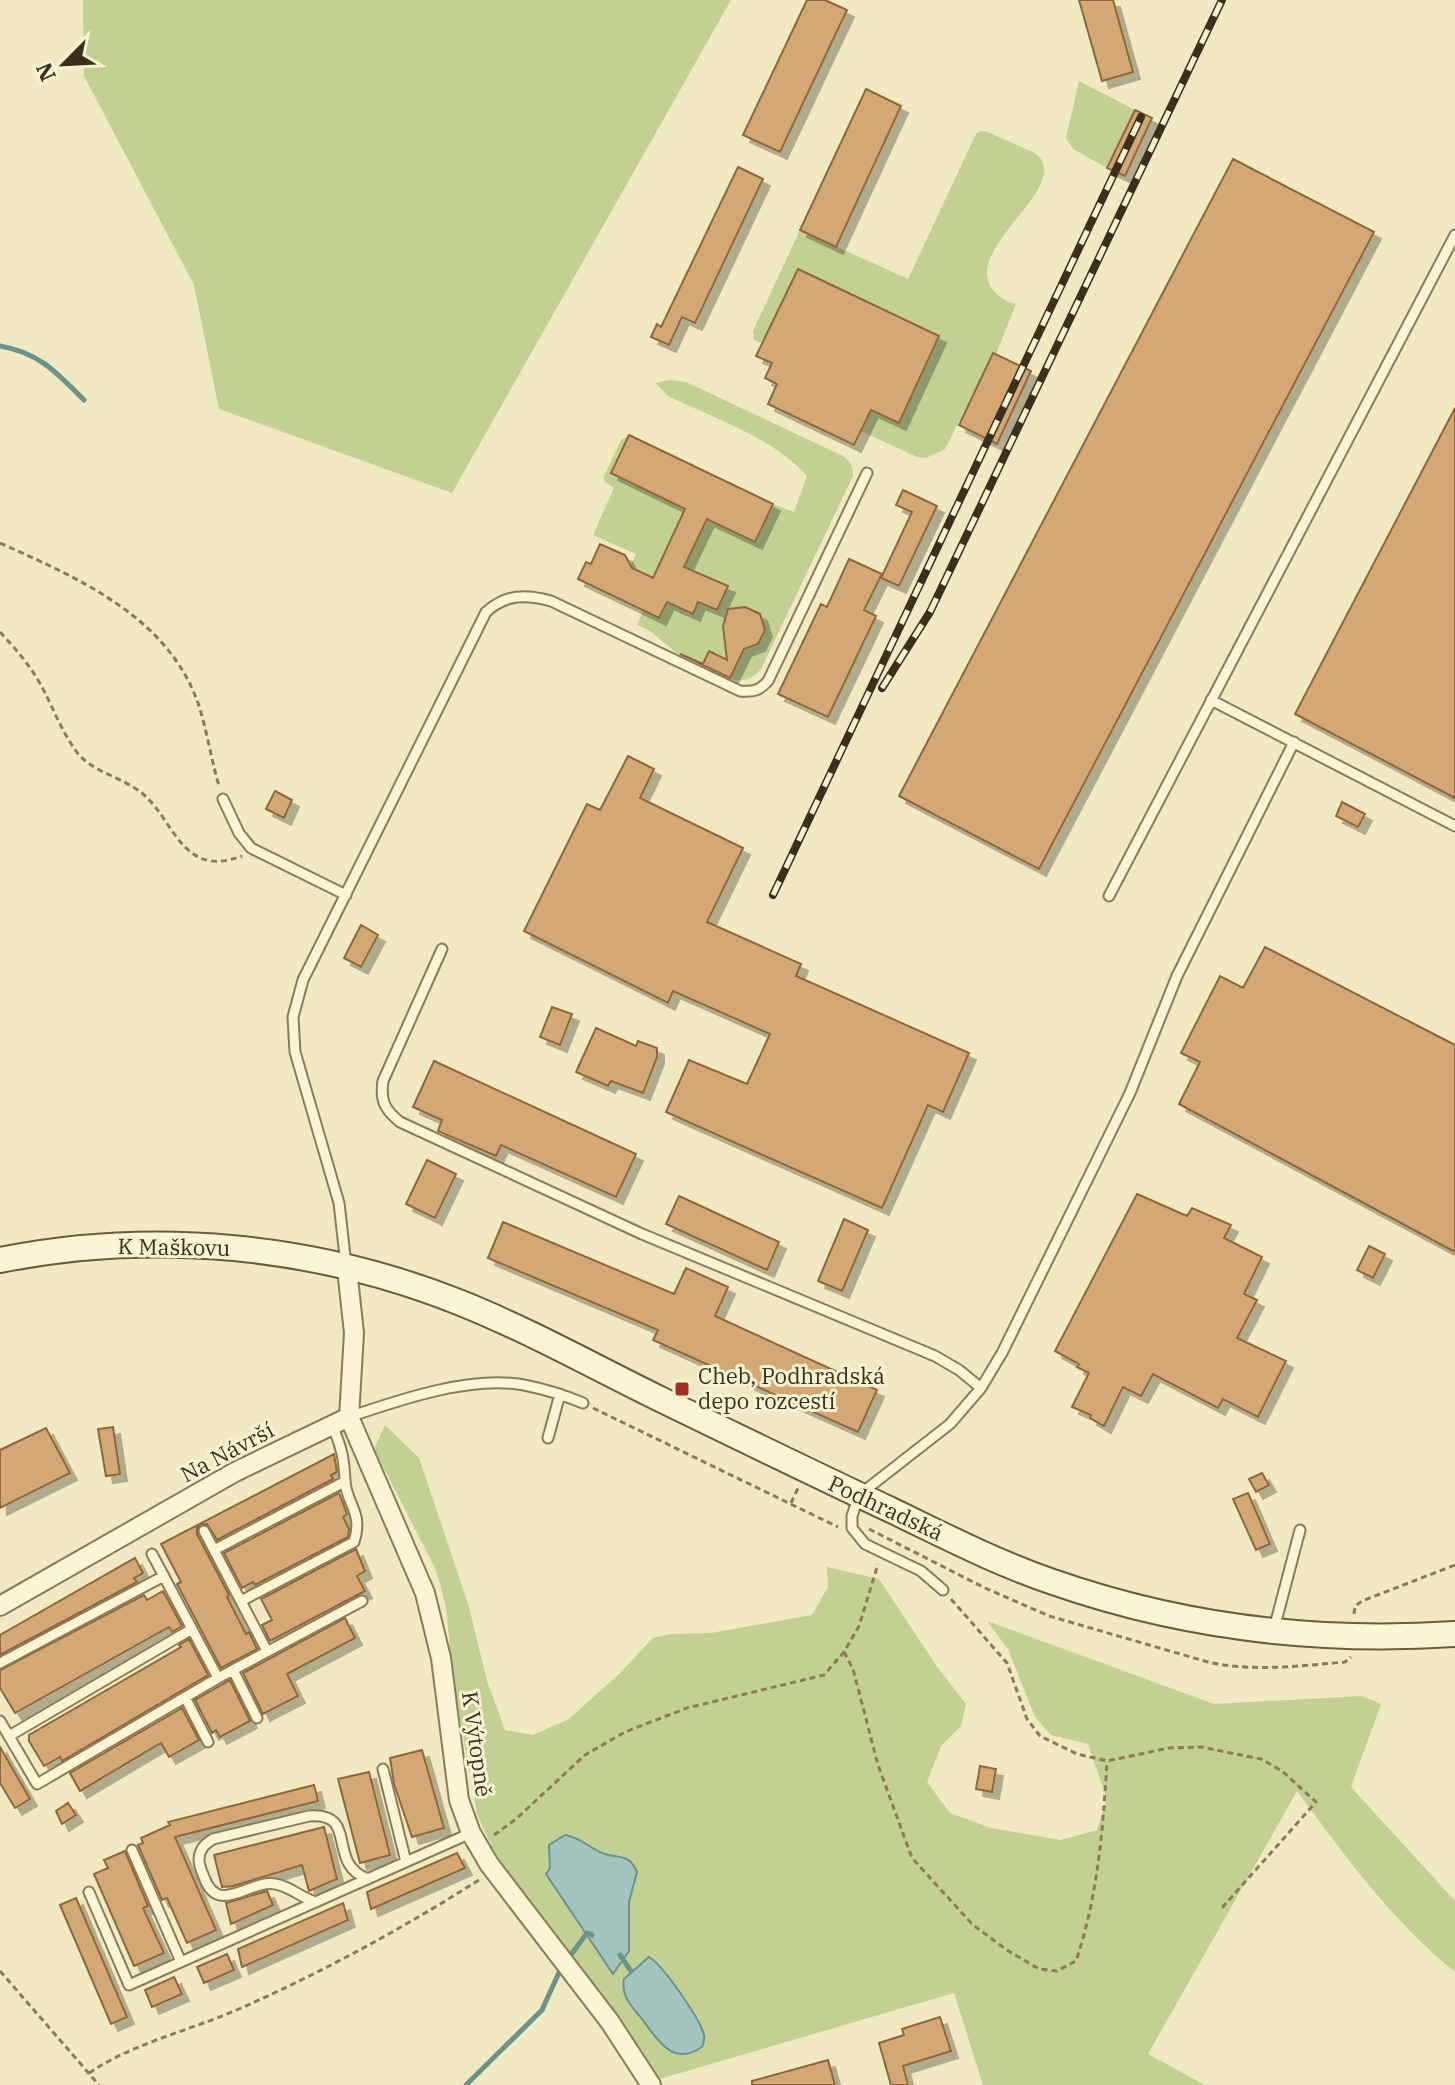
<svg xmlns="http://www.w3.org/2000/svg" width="1455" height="2085" viewBox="0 0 1455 2085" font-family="'IBM Plex Serif',serif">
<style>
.green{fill:#c2d094}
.water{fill:#a4c4be;stroke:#6a938e;stroke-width:2}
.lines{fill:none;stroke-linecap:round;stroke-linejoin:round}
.stream{stroke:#6a938e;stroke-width:5}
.building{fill:#d3a874;stroke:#8e673b;stroke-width:2;filter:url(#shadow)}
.lane-casing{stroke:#8d7b57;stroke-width:13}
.street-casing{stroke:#8d7b57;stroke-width:22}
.secondary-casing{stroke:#6e5b3a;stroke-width:28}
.path{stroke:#8d7b57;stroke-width:3;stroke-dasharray:6 4;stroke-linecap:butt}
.lane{stroke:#fbf5d5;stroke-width:9}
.street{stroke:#fbf5d5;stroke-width:18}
.secondary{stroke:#fbf5d5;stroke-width:24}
.rail-casing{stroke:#3b2f1d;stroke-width:8}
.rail{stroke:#f8f2d2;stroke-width:5;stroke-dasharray:15;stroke-linecap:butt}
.poi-dot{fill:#a13222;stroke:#f8f2d2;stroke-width:3}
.labels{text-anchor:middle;stroke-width:6;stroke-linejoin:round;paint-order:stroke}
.street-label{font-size:22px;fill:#3b2f1d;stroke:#f8f2d2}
.poi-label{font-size:22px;fill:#3b2f1d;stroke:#f8f2d2;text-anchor:start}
</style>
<defs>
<filter id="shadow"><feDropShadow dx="7" dy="7" stdDeviation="0" flood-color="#0004"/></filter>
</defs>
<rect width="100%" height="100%" fill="#f1e9c1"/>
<path class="green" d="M83 0H731L452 493 219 409 194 285 84 76Z
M1079 81 1135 110 1107 168 1073 149 1066 138Z
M980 131 988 132 1035 153C1076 185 965 245 991 287 997 296 1006 302 1016 304L996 354H993L945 449 926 458 917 457 861 431 871 410 899 423 939 336 798 269 762 343 754 340 753 331 800 230 908 279 976 134Z
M669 380 686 382 843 456C851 462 853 466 853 476L761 669C751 680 744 682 730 679V676L681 654 679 655 650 631 637 625 643 611 660 618 674 587 630 567 636 554 593 535 614 488 604 481V476L621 440 629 435 611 473 755 542 773 504 794 512 807 476C774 438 713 418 668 396L656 383Z
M385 1425 419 1458 469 1607 487 1681 505 1730 533 1735 569 1719 619 1674 653 1638 671 1634 711 1633 812 1615 828 1587 827 1567 879 1579 938 1668 966 1704 961 1726 941 1746 927 1782 950 1813 991 1828 1060 1840 1097 1830 1107 1799 1088 1744 1051 1735 1035 1717 1008 1649 987 1621 1214 1704 1362 1696 1381 1704 1351 1787 1455 1901V1972C1392 1921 1345 1856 1297 1791L1148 2054 1205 2085H983L954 1993 656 2080 499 1863 477 1814 453 1679 446 1607 436 1570 374 1449Z"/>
<path class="water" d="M565 1835C581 1838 587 1846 600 1852 616 1860 628 1851 637 1872L629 1902V1951L613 1974 546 1874 550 1868 549 1845Z
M649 1957C663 1965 700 2019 704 2035 705 2041 704 2042 702 2047 675 2066 659 2043 645 2023 635 2009 620 1998 624 1979Z"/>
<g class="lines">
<path class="stream" d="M0 346C40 353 57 373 84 400
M620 1955 631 1971
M567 1960 587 1933 592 1935
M466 2085 542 2010 561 1968"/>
</g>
<path class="building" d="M807 0H825L847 10 780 152 743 135Z
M1079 0H1113L1133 72 1102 81Z
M866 89 901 106 836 247 800 230Z
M1135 110 1152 118 1125 176 1107 168Z
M1233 159 1374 232 1039 869 899 796Z
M738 167 763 179 695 323 682 317 669 345 651 337 657 324 661 327Z
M798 269 939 336 899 423 871 410 854 445 768 404 777 384 765 378 772 363 756 356Z
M993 353 1031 371 997 444 959 425Z
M1455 408V798L1295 714Z
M629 435 773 504 755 542 707 519 684 567 728 586 717 610 698 602 693 614 667 602 659 618 578 579 586 562 591 564 600 544 625 555 632 568 653 578 685 509 611 473Z
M903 490 937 506 899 586 881 578 912 512 896 505Z
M849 559 882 574 864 610 876 616 828 717 778 694 821 604 827 607Z
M745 607 760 614 765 630 758 644 744 649 730 678 680 654 703 664 709 651 727 660 723 626 728 609Z
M628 756 654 769 640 798 743 848 707 922 801 964 796 976 969 1053 943 1112 928 1105 882 1208 666 1112 689 1060 747 1084 770 1034 673 991 668 1003 524 931 587 804 600 810Z
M275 791 292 800 284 818 266 809Z
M1342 802 1365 814 1358 827 1336 816Z
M361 925 378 935 361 967 344 958Z
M1265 947 1455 1045V1252L1179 1104 1200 1062 1181 1053 1220 976 1243 988Z
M552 1007 572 1014 560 1045 540 1037Z
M596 1028 636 1046 638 1041 657 1048V1057L643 1093 611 1081 608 1086 576 1072Z
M434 1061 636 1154 616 1197 501 1145 496 1156 438 1131 442 1120 413 1107Z
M427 1160 456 1174 435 1218 406 1204Z
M1137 1194 1187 1216 1192 1208 1231 1225 1224 1238 1262 1257 1244 1294 1257 1300 1237 1338 1286 1361 1258 1417 1223 1399 1218 1408 1153 1374 1141 1396 1123 1387 1104 1426 1090 1418 1091 1415 1072 1407 1089 1373 1077 1367 1079 1364 1055 1351Z
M679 1196 779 1242 767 1270 666 1224Z
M844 1219 868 1230 842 1291 818 1281Z
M503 1222 674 1294 686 1268 728 1287 715 1316 877 1390 858 1432 653 1340 658 1330 488 1258Z
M1369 1246 1385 1254 1373 1278 1357 1270Z
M113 1427 120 1474 106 1476 98 1429Z
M46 1428 70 1473 0 1508V1450Z
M334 1454 337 1472 331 1475 333 1479 217 1540 207 1524H201L197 1528V1534L229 1595 227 1597 246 1634 249 1632 257 1649 221 1668 177 1584 181 1582 161 1544Z
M1262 1473 1269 1485 1256 1492 1249 1479Z
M339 1493 347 1514 343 1517 349 1529 348 1537 255 1585 253 1582 242 1588 224 1553Z
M1248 1493 1270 1544 1256 1550 1233 1499Z
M356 1549 365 1571 357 1576 365 1591 270 1641 262 1625 272 1620 261 1599Z
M135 1558 143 1573 134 1578 137 1582 0 1655V1635Z
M163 1591 182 1626 172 1632 169 1627 15 1713 0 1688V1670L144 1595 147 1600Z
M345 1618 355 1638 287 1674 298 1696 263 1714 243 1673Z
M189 1639 208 1675 62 1761 60 1757 44 1766 29 1741V1735L181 1647 179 1645Z
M230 1680 250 1721 220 1737 216 1730 212 1733 195 1700Z
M182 1708 199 1740 169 1757 161 1743 80 1791 70 1773Z
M0 1747 30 1799 15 1808 0 1783Z
M422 1750 444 1828 412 1837 394 1784 390 1758Z
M980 1766 996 1769 992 1792 976 1789Z
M369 1772 390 1855 360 1863 338 1779Z
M314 1785 318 1801 175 1837 216 1930 187 1943 167 1898 162 1900 138 1845 143 1843 141 1838 170 1825 168 1822Z
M68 1803 76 1815 62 1824 56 1811Z
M324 1827 337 1879 309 1891 302 1865 233 1886 222 1887 214 1855Z
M125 1851 148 1906 143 1908 164 1953 134 1966 94 1874 108 1868 104 1860Z
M457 1853 465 1868 371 1909 367 1892Z
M267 1891 273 1905 231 1924 226 1903Z
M76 1898 127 2017 111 2024 60 1905Z
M343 1903 348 1920 242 1967 238 1949Z
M227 1954 234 1970 204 1983 197 1967Z
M174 1977 182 1994 152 2007 145 1990Z
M940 2017 951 2051 903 2066 908 2085H891L879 2043 904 2035 902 2029Z
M828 2060 835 2085H752V2081Z"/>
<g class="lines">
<defs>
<path id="lane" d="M1211 700 1455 826
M223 799 239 833 251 848 346 895
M1109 896 1455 235
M442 949 383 1081C380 1101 385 1110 400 1122L642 1234 935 1356 959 1370 981 1388
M346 1265 339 1203 295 1052 293 1017 303 980 486 612C506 594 526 594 551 601L740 691C753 692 759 691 768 681L867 473
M349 1417C399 1400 471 1375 524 1385 544 1389 564 1395 583 1403
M548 1438 560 1394
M204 1531 267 1651
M214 1550 344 1482
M152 1554 218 1678
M943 1590 921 1571 865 1544 852 1528V1516L859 1495 950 1424 981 1388 1002 1353 1130 1093 1177 976 1294 742
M241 1601 354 1542C364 1512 345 1502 345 1480 344 1457 341 1446 332 1425
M1274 1629 1300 1530
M0 1663 164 1576
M233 1670 257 1718
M185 1697 208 1742
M0 1721 37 1784 218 1678 362 1601
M9 1736 192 1629
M383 1769 406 1862
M132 1850 181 1962
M89 1892 129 1985 471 1833
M316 1902C301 1898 290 1886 275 1884 250 1879 218 1917 204 1877 201 1870 199 1866 199 1859 200 1848 205 1844 213 1839L309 1816C360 1812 325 1863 368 1879"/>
<path id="street" d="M347 1269 354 1333 349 1417 425 1593 441 1658 459 1800 471 1833 489 1864 610 2022 651 2085
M0 1606 235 1472 349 1417"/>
<path id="secondary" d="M0 1260C154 1229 316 1245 461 1303 528 1330 591 1365 656 1397 734 1435 812 1473 891 1510 945 1536 997 1563 1053 1582 1182 1627 1319 1643 1455 1634"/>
</defs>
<use href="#lane" class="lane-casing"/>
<use href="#street" class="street-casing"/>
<use href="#secondary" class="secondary-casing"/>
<path class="path" d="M0 543C78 578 167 616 198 703 207 730 211 759 219 786
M0 632C14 647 27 662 38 680 52 704 60 729 76 751 91 772 123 777 143 794 175 821 182 879 242 856
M593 1408 838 1527
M791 1503 798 1488
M869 1529 985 1588 1049 1616 1208 1662C1253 1672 1299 1666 1345 1662L1351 1657
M951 1599 1007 1663 1027 1719 1040 1736 1077 1754 1107 1761 1169 1748 1201 1747 1261 1759 1282 1771 1316 1802 1221 1909
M1354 1614 1355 1606 1362 1601 1455 1565
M844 1652 853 1669 878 1765 912 1858 973 1925 1007 1950 1039 1969 1057 1971 1076 1961C1098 1895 1103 1830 1107 1761
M494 1835 516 1819 585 1755 625 1732 687 1708 824 1675 844 1652 859 1626 878 1564
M0 1971 99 2085
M89 2073C135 2042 190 2031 241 2008 323 1972 403 1928 479 1880"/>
<use href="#lane" class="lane"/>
<use href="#street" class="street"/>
<use href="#secondary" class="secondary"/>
<defs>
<path id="rail" d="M882 688 930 612 1222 0
M773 895 1141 117"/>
</defs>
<use href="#rail" class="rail-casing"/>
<use href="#rail" class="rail"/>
</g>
<rect class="poi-dot" x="674" y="1381" width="16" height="16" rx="4"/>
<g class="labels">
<g class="street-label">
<text transform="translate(174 1247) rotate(1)" y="8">K Maškovu</text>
<text transform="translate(227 1452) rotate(-28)" y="8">Na Návrší</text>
<text transform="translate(886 1508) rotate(25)" y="8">Podhradská</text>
<text transform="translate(477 1744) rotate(82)" y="8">K Výtopně</text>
</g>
<g class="poi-label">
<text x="698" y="1384">Cheb, Podhradská<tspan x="698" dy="25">depo rozcestí</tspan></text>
</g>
</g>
<g transform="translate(64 64) rotate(246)" stroke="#f8f2d2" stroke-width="6" paint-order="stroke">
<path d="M0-6L14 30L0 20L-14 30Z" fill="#3b2f1d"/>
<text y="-12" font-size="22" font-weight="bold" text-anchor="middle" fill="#3b2f1d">N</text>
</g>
</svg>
